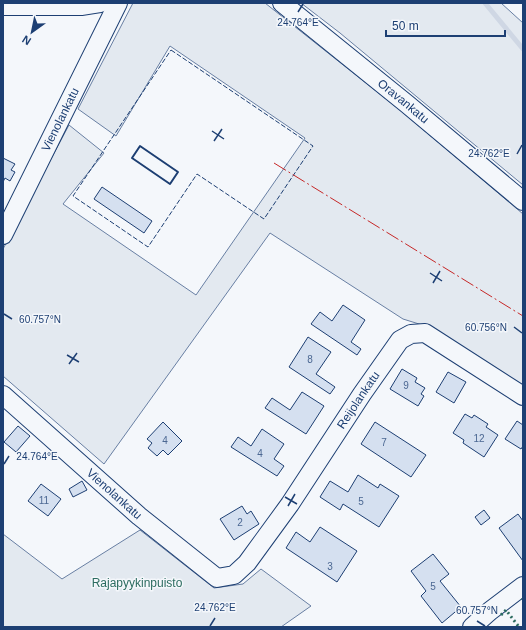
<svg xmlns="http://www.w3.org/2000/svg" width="526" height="630" viewBox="0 0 526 630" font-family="Arial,sans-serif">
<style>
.green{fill:#e3e9f0;stroke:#687fa3}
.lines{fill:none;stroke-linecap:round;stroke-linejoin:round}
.stream{stroke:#cfd7e4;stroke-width:5}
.building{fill:#d5e0f0;stroke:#1d3f73}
.minor-casing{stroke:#1d3f73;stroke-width:20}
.minor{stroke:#f4f7fb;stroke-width:18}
.hedge{stroke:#2c6c60;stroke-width:3;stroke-dasharray:2 3;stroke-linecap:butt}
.fence{stroke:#1d3f73;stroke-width:1;stroke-dasharray:5 2;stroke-linecap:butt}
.wall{stroke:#1d3f73;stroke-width:2}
.power{stroke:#c62828;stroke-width:1;stroke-dasharray:14 3 2 3;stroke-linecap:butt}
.ticks{fill:none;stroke:#1d3f73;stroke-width:1.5}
.labels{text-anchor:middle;stroke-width:3;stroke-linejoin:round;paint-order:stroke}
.number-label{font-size:10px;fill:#4b6792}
.street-label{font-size:12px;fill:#1d3f73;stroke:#f4f7fb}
.park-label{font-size:12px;fill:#2c6c60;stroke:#f4f7fb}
.ticks-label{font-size:10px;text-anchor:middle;fill:#1d3f73;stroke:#f4f7fb;stroke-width:3;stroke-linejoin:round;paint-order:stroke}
</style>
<rect width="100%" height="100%" fill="#f4f7fb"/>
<path class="green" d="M133 3H265L400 110 523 214V386L432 328 403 319 270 233 104 464 3 376V249L69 125 104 153 63 204 196 295 305 138 170 46 116 136 78 109Z
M301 3H501L523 23V185L340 33Z
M140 530 214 588 243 584 261 569 311 606 281 627H3V534L62 579Z"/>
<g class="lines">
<path class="stream" d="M485 3 523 49"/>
</g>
<path class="building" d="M3 158 15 164 11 170 15 172 10 181 5 178 3 182Z
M102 187 152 221 144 233 94 199Z
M343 305 365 320 351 342 361 349 357 355 311 324 320 312 332 321Z
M308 337 331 352 316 374 335 387 330 394 289 367Z
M402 369 417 378 415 382 425 388 421 394 424 396 418 406 390 389Z
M448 372 466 382 454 403 436 392Z
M302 392 324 406 306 434 265 408 272 398 290 410Z
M465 414 472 418 474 415 488 424 486 427 498 435 484 457 463 443 464 440 453 433Z
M517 421 523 425V446L521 449 505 439Z
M163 422 182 441 168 455 163 450 157 456 148 448 152 443 147 439Z
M375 422 426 455 411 477 361 444Z
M18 426 30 436 16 452 4 442Z
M262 429 284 444 274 459 284 466 277 476 231 447 238 437 251 446Z
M358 475 378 488 380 484 399 496 379 527 343 504 340 510 320 497 330 481 348 492Z
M82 481 87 490 73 497 69 489Z
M41 484 61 499 48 516 28 501Z
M242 506 247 514 251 511 259 524 234 540 220 519Z
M484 510 490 518 481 525 475 517Z
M518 514 523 521V561L499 528Z
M320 527 357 551 337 582 286 548 296 532 310 542Z
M433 554 449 574 440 581 461 607 442 623 421 596 426 591 411 571Z"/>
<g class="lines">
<defs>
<g id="minor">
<path id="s1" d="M282 3 407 104 523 201"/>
<path d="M3 6H81L100 3"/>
<path id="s2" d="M3 235 118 3"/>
<path id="s3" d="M3 395 139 516 217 578 234 575 247 563 290 504 362 394 400 340 411 334 425 333 523 396"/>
<path d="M472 627 490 611 523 586"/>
</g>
</defs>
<use href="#minor" class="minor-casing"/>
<use href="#minor" class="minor"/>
<path class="hedge" d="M522 600 523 599
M501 615 506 610 519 627"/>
<path class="fence" d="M171 50 313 146 264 219 197 174 148 247 73 196Z"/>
<path class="wall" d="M140 146 178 172 170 184 132 158Z"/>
<path class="power" d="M274 163 523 316"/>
</g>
<path class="ticks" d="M298 12 303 4M212 131 224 139M214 141 222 129M517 154 522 145M430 273 442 281M433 283 440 271M4 314 12 319M514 327 522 333M67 355 79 362M69 364 77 353M4 464 9 456M285 497 297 504M288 506 295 494M477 621 485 626M210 626 215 618"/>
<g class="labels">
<g class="number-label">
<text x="310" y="363">8</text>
<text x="406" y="389">9</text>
<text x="479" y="442">12</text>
<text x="165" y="444">4</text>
<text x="384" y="446">7</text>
<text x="260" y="457">4</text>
<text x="44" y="504">11</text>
<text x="361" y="505">5</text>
<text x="240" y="526">2</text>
<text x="330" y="570">3</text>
<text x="433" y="590">5</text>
</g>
<g class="street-label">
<text dy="4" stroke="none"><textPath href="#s1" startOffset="156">Oravankatu</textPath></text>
<text dy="4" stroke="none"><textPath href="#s2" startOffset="129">Vienolankatu</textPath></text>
<text dy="4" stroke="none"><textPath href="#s3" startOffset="514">Reijolankatu</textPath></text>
<text dy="4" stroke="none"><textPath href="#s3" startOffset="149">Vienolankatu</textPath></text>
</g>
<g class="park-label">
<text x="137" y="587">Rajapyykinpuisto</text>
</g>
</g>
<g class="ticks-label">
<text x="298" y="26">24.764°E</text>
<text x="489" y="157">24.762°E</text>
<text x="40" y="323">60.757°N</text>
<text x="486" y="331">60.756°N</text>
<text x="37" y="460">24.764°E</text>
<text x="215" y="611">24.762°E</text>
<text x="477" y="614">60.757°N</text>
</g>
<rect width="526" height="630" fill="none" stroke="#1d3f73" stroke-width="8"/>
<g transform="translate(32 32) rotate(213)" stroke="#f4f7fb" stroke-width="3" paint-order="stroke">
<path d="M0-3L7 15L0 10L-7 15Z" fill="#1d3f73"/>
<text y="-6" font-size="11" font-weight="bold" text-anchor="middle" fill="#1d3f73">N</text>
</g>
<path d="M386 30v6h119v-6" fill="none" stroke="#1d3f73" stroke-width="2"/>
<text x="392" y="30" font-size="12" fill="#1d3f73" stroke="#f4f7fb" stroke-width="3" paint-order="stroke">50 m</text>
</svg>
